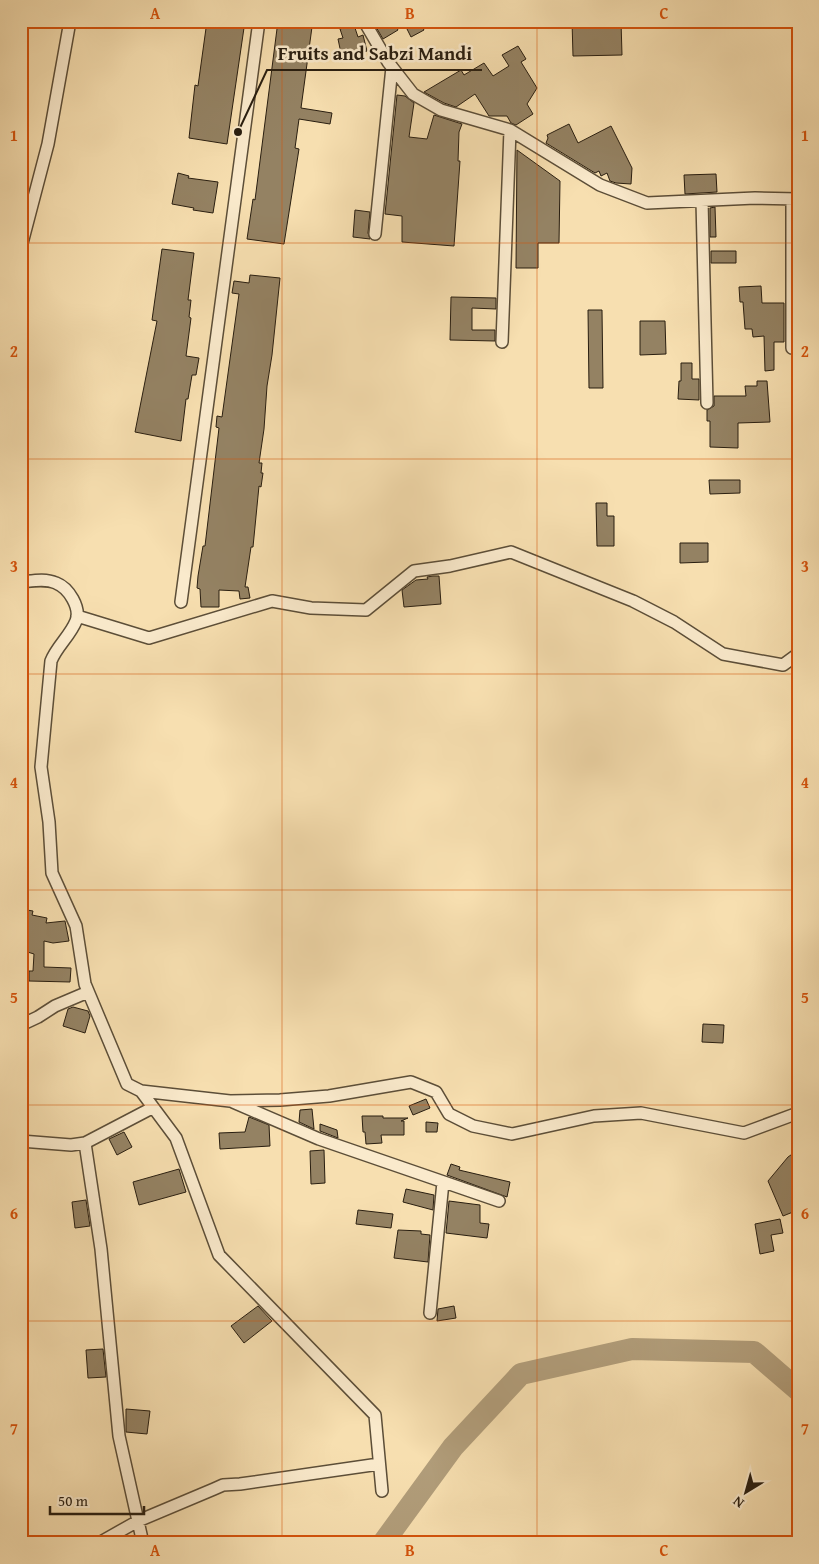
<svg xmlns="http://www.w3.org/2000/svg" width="819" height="1564" viewBox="0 0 819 1564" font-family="'Gentium Book Plus',serif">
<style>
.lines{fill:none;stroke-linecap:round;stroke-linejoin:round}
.river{stroke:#b19d7a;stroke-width:22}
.building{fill:#948263;stroke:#291e10}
.street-casing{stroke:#5c4e38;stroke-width:14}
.street{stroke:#faeacc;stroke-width:11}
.grid{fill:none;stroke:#d5530c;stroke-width:1;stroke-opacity:0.55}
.leader{fill:none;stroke:#291e10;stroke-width:2}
.callout-dot{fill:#291e10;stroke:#faeacc;stroke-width:2}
.callout-label{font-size:19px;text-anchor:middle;font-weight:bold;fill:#291e10;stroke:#faeacc;stroke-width:5;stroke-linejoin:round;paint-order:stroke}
.neatline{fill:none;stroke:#d5530c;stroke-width:2}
.grid-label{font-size:16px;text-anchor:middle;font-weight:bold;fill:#d5530c}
</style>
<rect width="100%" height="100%" fill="#f7dfb0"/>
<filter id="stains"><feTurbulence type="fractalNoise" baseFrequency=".004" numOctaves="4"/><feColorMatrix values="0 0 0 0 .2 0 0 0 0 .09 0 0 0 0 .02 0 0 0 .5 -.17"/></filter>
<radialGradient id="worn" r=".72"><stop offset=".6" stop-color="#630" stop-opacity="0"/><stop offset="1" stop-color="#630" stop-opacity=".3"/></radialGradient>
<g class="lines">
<path class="river" d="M383 1543 453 1447 521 1374 632 1349 754 1352 798 1390"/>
</g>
<path class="building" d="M207 21H245L227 144 189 138 195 85 198 86Z
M278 21H311L310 27H312L301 108 332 113 330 124 299 119 295 148 299 149 284 244 247 239 253 199 255 200Z
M393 21 398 30 383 39 376 27 379 25 380 28Z
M417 21H419L424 30 411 37 406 27Z
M572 21H621L622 55 573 56Z
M354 25 358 37 363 35 367 51 342 58 338 39 343 38 340 29Z
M518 46 526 59 521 62 537 88 527 104 533 114 516 125 511 123 507 116H489L475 94 456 107 444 103 424 92 461 70 464 75 484 63 493 76 509 66 502 55Z
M397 95 405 96 414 103 409 137 427 139 434 115 462 124 459 132 458 161H460L454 246 402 242V216L385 214Z
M569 124 578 143 611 126 632 168 631 184 616 183 610 181 607 173 601 176 599 171 595 173 546 143 548 138 547 135Z
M517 150 560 181 559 243H538V268H516Z
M178 173 189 176 188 178 218 182 213 213 193 210 194 208 172 204Z
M716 174 717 192 685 194 684 175Z
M715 207 716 237H710V208Z
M355 210 370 212 368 233 370 239 353 237Z
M162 249 194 253 188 300H191L189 317 191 318 186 356 199 358 196 375H192L188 399H186L181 441 135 432 157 321 152 320Z
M711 251H736V263H711Z
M250 275 280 278 272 355 267 386 264 429 259 463H262L261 473H263L261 487 259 486 253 547H251L245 587H248L250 598 240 599 239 591 219 590V607H201L200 589 197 588 198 576 203 546H205L219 428 216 427 217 416 222 417 239 294 232 293 234 281 249 283Z
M761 286 762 303H784V342H774V370L765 371 764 336 753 337 752 329H745L743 302H740L739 287Z
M451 297 496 298V309L472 308V330H495V341L450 340Z
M588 310H602L603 388H589Z
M640 321H665L666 354 640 355Z
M681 363H692V379H699V400L678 399 679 381H681Z
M757 381H767L770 422 738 423V448L710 447V421H707V410L714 406V396H746L745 386H757Z
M709 480H740V493L710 494Z
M596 503H607V516H614V546H597Z
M680 543H708V562L680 563Z
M433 576H439L441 604 404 607 402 590 416 580 428 579 427 577Z
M21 909 33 911 32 915 47 918 46 923 65 921 69 941 53 943 44 941V967L71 968 70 982 29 981V971H33L34 954 21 950Z
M73 1007 88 1011 90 1016 85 1033 63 1026 68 1009Z
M703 1024 724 1025 723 1043 702 1042Z
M426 1099 430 1108 413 1115 409 1106Z
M312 1109 314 1129 299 1122 300 1110Z
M362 1116H383V1118H408L401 1121H404V1135H381L382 1143 366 1144 365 1132H363Z
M249 1117 269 1125 270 1146 220 1149 219 1133 245 1132Z
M426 1122 438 1123 437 1132H426Z
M320 1124 337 1130 338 1138 320 1131Z
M124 1132 132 1147 117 1155 109 1139Z
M324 1150 325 1183 311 1184 310 1151Z
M798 1150V1210L783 1216 768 1181 788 1157Z
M451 1164 460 1167 459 1170 510 1182 507 1197 447 1175Z
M179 1169 186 1192 139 1205 133 1182Z
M406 1189 434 1195 433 1210 403 1202Z
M86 1200 90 1226 75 1228 72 1202Z
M449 1201 480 1205V1223L489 1224 487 1238 446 1233Z
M358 1210 393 1214 391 1228 356 1224Z
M780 1219 783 1233 771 1235 774 1251 760 1254 755 1224Z
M398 1230 421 1231V1234L430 1235 428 1262 394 1258Z
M258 1306 272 1321 244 1343 231 1326Z
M454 1306 456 1318 437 1321 438 1309Z
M103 1349 106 1377 88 1378 86 1350Z
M126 1409 150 1411 147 1434 126 1432Z"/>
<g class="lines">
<defs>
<path id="street" d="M364 21 388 62 413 94 441 110 510 130 600 185 647 203 755 198 798 199
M792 199V348
M702 201 707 403
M375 234 392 67
M21 247 48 144 70 21
M502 342 510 130
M21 582C32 581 45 578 56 583 69 588 81 608 76 621 70 636 57 646 51 661L41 767 49 822 52 873 76 926 85 984 127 1084 141 1091 176 1138 219 1255 375 1415 382 1491
M181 602 259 21
M77 616 149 638 272 601 311 608 366 610 414 571 450 566 511 552 633 601 674 622 723 654 783 665 798 654
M21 1025 38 1017 55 1006 88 992
M141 1091 230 1101 280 1100 329 1096 411 1082 436 1092 449 1114 473 1126 512 1134 594 1116 641 1113 744 1133 798 1113
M233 1102 319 1139 499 1201
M21 1141 71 1145 85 1143 152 1108
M85 1143 101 1249 119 1436 142 1539
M430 1313 443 1182
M99 1543 138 1521 214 1489 223 1485 240 1484 379 1464"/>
</defs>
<use href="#street" class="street-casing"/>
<use href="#street" class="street"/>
</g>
<path class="grid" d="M282 21V1543M537 21V1543M21 243H798M21 459H798M21 674H798M21 890H798M21 1105H798M21 1321H798"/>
<path class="leader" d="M238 132L267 70H482"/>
<circle class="callout-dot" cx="238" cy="132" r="5"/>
<g class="callout-label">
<text x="375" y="60">Fruits and Sabzi Mandi</text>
</g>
<rect width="819" height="1564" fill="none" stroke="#f7dfb0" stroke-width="55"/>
<g transform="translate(746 1492) rotate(217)" stroke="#faeacc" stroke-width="4" paint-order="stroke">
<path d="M0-4L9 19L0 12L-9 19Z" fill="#291e10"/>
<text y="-8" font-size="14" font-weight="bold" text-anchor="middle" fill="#291e10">N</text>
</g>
<path d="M50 1506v8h94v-8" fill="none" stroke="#291e10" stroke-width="2.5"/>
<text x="58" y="1506" font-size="15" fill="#291e10" stroke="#faeacc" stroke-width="4" paint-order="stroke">50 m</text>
<rect x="28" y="28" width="764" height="1508" class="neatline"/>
<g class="grid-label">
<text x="155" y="19">A</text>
<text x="410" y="19">B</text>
<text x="664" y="19">C</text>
<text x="14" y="141">1</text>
<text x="805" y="141">1</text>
<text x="14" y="357">2</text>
<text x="805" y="357">2</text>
<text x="14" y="572">3</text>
<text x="805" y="572">3</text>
<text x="14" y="788">4</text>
<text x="805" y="788">4</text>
<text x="14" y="1003">5</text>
<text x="805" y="1003">5</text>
<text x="14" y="1219">6</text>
<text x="805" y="1219">6</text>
<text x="14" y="1434">7</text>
<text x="805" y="1434">7</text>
<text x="155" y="1556">A</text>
<text x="410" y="1556">B</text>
<text x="664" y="1556">C</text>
</g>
<rect width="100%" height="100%" filter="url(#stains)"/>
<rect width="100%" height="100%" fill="url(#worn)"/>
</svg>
